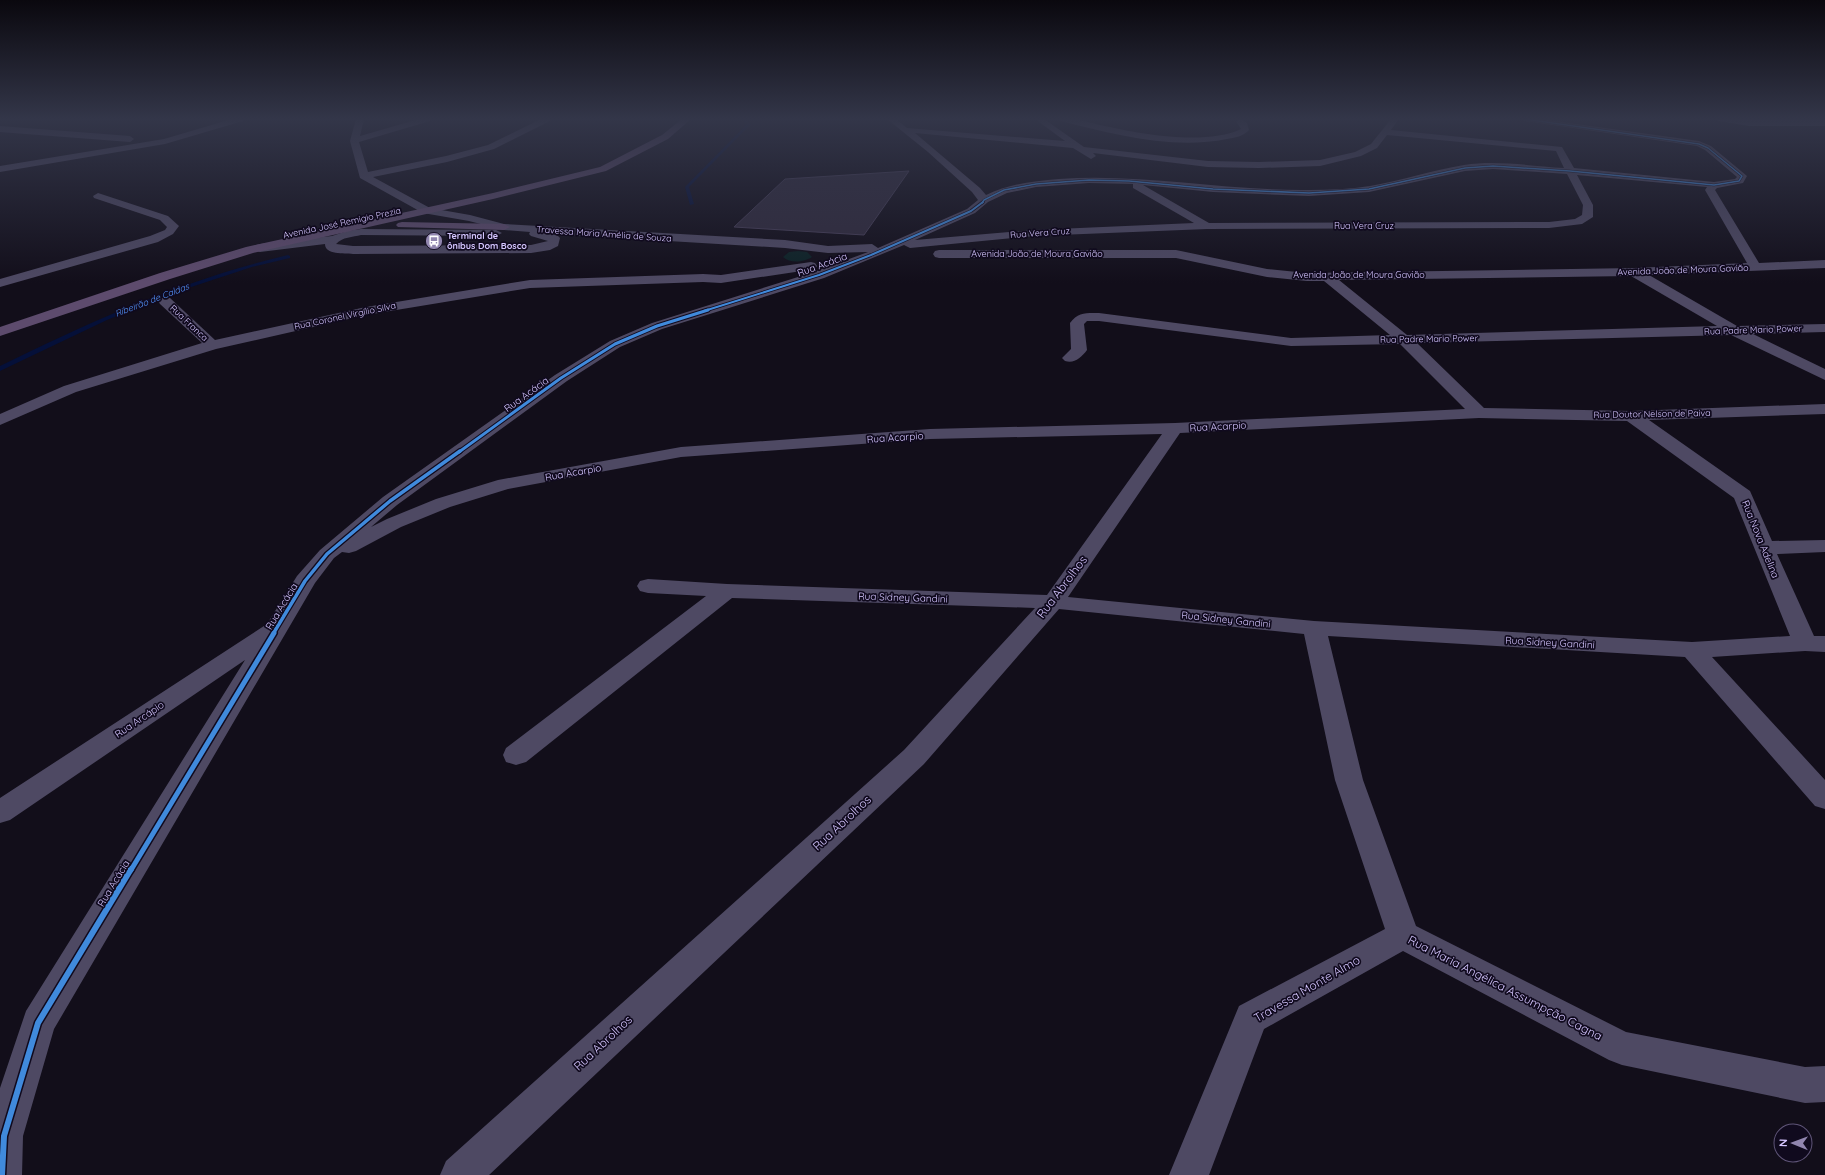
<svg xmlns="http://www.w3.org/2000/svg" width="1825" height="1175" viewBox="0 0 1825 1175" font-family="Quicksand,sans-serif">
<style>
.green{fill:#0d2226}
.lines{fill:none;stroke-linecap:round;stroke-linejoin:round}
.stream{fill:#051039;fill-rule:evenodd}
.building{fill:#302a3d;stroke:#473f58}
.minor{fill:#4e4963;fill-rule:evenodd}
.major{fill:#5d4b6d;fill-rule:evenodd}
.cycleway-far5-casing{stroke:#100a1e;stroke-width:2.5}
.cycleway-far4-casing{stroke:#100a1e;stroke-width:3.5}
.cycleway-far3-casing{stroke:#100a1e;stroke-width:5}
.cycleway-far2-casing{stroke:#100a1e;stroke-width:6}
.cycleway-far1-casing{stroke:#100a1e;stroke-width:8}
.cycleway-casing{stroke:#100a1e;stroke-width:9}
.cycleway-far5{stroke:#408adc;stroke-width:1.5}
.cycleway-far4{stroke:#408adc;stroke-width:2}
.cycleway-far3{stroke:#408adc;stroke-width:3}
.cycleway-far2{stroke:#408adc;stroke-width:3.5}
.cycleway-far1{stroke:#408adc;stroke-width:5}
.cycleway{stroke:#408adc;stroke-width:6}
.labels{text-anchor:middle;stroke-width:3.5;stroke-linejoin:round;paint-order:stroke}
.far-street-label{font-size:9px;fill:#d5c6ff;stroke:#100a1e}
.far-poi-label{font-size:9px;font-weight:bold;fill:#d5c6ff;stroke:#100a1e;text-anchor:start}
.far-water-label{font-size:9px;font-style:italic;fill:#5496ff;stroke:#100a1e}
.street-label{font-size:10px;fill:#d5c6ff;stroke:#100a1e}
.near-street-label{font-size:12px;fill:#d5c6ff;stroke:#100a1e}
</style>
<rect width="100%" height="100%" fill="#120e1a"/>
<path class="green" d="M798 251 807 252 812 257C805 262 790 264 783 257L789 252Z"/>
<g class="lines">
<path class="stream" d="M741 119H745L751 124 689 187 694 204 690 205 685 187 747 124Z
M288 255 290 256V258L252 267 179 291 107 320 0 371V366C96 319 183 280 288 255Z"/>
</g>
<path class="building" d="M909 171 864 235 734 227 785 179Z"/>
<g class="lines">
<path class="minor" d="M232 119H244L243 121 165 144 0 172V166L164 139Z
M356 119H364L360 136 419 119H431L430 121 359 142 368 172 446 156 488 145 541 119H551L550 121 494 149 447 162 373 177 430 208 470 215 504 224 785 240 828 246 872 244 878 248 967 209 978 200 972 192 928 152 887 119H896L907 128 1065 141 1035 119H1044L1084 147 1208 161 1259 162 1320 160 1355 152 1371 144 1391 119H1397L1398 120 1391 130 1562 147 1574 168 1714 182 1735 179 1737 177 1705 150 1697 146 1525 121 1521 119H1540L1699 141 1711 146 1747 176 1743 183 1717 188 1715 190 1759 263 1825 260V268L1649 275 1737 326 1825 324V332L1753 334 1825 369V380L1731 335 1417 343 1484 408 1631 411 1825 404V414L1649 420 1750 491 1772 541 1825 540V552L1777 554 1814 636H1825V652L1805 651 1712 657 1825 780V809L1815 806 1685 657 1328 636 1363 780 1416 926 1626 1032 1805 1067 1825 1066V1102L1805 1103 1622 1065 1609 1060 1403 951 1264 1029 1209 1175H1169L1239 1006 1385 929 1335 780 1304 634 1059 609 924 764 489 1175H440L446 1161 904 750 1035 608 732 598 526 762 516 765 506 762 503 755 506 748 706 596 648 593 640 591 637 586 640 581 648 579 727 584 1047 595 1162 434 930 439 681 457 508 489 450 507 401 527 356 551 349 553 342 552 334 558 315 583 54 1029 23 1136 22 1175H0V1088L26 1011 245 660 10 820 0 823V798L267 624 297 576 320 550 383 497 555 375 610 341 652 323 814 272 868 252 828 253 785 248 552 234 558 236 560 238 558 246 550 250 531 253 353 254C344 253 325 255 325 244L260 252 256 251 254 248 256 245 260 244 332 236 347 231 361 229 496 230 502 233 496 236 361 235C353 237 342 237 336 244L353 246 531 245 548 241 531 236 529 234 530 232 504 230 469 221 423 213 360 178 350 141ZM915 133 1073 148 1091 159 1096 156 1093 153 1208 167 1259 168 1320 166 1361 156 1377 148 1387 135 1556 151 1564 168C1531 166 1497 160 1464 165 1432 170 1401 181 1370 186 1350 189 1329 190 1309 190 1225 191 1142 173 1059 179 1033 181 1009 184 986 195L980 188ZM1493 169 1567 174 1583 205 1582 215 1575 219 1549 222 1209 223 1143 185 1213 192 1309 196 1369 192 1465 171ZM1577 175 1707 187 1705 190 1747 263 1634 268 1307 273 1267 269 1176 250H939L935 251 933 254 935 257 939 258H1176L1267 277 1307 281H1324L1390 335 1291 338 1099 313C1086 313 1078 312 1070 323L1071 349 1062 358 1065 361C1074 364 1081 358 1087 350L1084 324 1087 321H1099L1291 346 1400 344 1465 409 1175 423 930 429 681 447 498 480 436 499 387 519 371 527 397 505 567 381 620 347 662 329 824 278 904 245 910 248 1034 236 1207 229 1549 228 1582 224 1593 217V205ZM1089 183 1133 184V188L1194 223 1034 230 915 240 975 213 988 202 1007 193 1036 187ZM1631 276 1717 326 1407 335 1339 280ZM1479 418 1627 421 1734 498 1790 636 1692 642 1314 621 1068 597 1180 433Z
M1059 119C1076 117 1093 124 1110 127 1144 135 1208 145 1241 129L1236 121 1241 119 1247 123 1249 130C1244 136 1234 138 1227 139 1172 150 1113 134 1060 121Z
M1715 119 1825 120V126H1749L1719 121Z
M0 126 130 136 134 139 130 142 0 132Z
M98 193 168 216 179 226 173 234 158 242 0 287V279L150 236 165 230 167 227 160 220 94 198 93 196Z
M811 262 815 263 817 266 815 269 721 283 703 282 530 288 366 315 216 349 76 392 0 425V414L64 386 202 343 160 304 158 301 160 298H170L215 340 366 307 530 280 703 274 721 275Z"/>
<path class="major" d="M682 119H691L668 139 606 171 493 199 253 253 170 279 0 336V327L160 273 246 247 493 193 600 167 662 135Z
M402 222 504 224 510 227 504 230 398 227 396 225 398 223Z"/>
<defs>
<path id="cycleway-far5" d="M982 203 984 200 1004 190 1036 184 1089 180 1129 181 1213 189 1309 193 1369 189 1465 168 1493 166 1570 171 1714 185 1739 181 1742 176 1708 148 1699 144 1525 119"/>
<path id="cycleway-far4" d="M704 311 819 275 871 255 971 211 983 202"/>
<path id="cycleway-far3" d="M459 452 561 378 615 344 657 326 708 310"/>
<path id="cycleway-far2" d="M273 634 305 581 327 554 390 501 460 451"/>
<path id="cycleway-far1" d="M131 870 274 633"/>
<path id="cycleway" d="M2 1175 4 1136 38 1023 131 869"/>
</defs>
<use href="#cycleway-far5" class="cycleway-far5-casing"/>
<use href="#cycleway-far4" class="cycleway-far4-casing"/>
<use href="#cycleway-far3" class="cycleway-far3-casing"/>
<use href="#cycleway-far2" class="cycleway-far2-casing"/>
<use href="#cycleway-far1" class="cycleway-far1-casing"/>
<use href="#cycleway" class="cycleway-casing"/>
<use href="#cycleway-far5" class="cycleway-far5"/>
<use href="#cycleway-far4" class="cycleway-far4"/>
<use href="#cycleway-far3" class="cycleway-far3"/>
<use href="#cycleway-far2" class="cycleway-far2"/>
<use href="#cycleway-far1" class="cycleway-far1"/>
<use href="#cycleway" class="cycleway"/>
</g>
<linearGradient id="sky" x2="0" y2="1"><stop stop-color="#0a080e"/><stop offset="0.42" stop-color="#333649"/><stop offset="1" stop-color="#333649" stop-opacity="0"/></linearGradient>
<rect width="1825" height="283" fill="url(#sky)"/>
<defs>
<symbol id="bus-disc" viewBox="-11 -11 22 22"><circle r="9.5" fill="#9186af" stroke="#100a1e"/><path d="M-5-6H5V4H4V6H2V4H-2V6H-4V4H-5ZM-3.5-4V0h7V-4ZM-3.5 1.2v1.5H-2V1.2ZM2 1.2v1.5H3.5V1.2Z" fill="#fff"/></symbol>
</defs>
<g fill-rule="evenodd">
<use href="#bus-disc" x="424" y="231" width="20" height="20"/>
</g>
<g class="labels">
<g class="far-street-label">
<text transform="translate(342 223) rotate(-12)" y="3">Avenida José Remigio Prezia</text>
<text x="1364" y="229">Rua Vera Cruz</text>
<text transform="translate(1040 233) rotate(-4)" y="3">Rua Vera Cruz</text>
<text transform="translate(604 234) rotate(4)" y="3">Travessa Maria Amélia de Souza</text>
<text x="1037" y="257">Avenida João de Moura Gavião</text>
<text transform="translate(1683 270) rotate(-2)" y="3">Avenida João de Moura Gavião</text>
<text x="1359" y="278">Avenida João de Moura Gavião</text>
<text transform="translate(345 316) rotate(-12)" y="3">Rua Coronel Virgílio Silva</text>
<text transform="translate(189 323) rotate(43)" y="3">Rua Franca</text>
<text transform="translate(1753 330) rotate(-2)" y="3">Rua Padre Mario Power</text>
<text transform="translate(1429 339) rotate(-1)" y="3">Rua Padre Mario Power</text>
<text transform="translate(1652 414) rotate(-1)" y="3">Rua Doutor Nelson de Paiva</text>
</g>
<g class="far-poi-label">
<text x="447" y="239">Terminal de<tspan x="447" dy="10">ônibus Dom Bosco</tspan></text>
</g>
<g class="far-water-label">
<text transform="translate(152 300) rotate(-21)" y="3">Ribeirão de Caldas</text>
</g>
<g class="street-label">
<text transform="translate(822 264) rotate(-20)" y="4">Rua Acácia</text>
<text transform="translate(526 394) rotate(-36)" y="4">Rua Acácia</text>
<text transform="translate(1218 426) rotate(-3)" y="4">Rua Acarpio</text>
<text transform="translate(895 437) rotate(-4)" y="4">Rua Acarpio</text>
<text transform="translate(573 472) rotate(-10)" y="4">Rua Acarpio</text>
<text transform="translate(1761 539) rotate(68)" y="4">Rua Nova Adelina</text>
<text transform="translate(903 597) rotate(2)" y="4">Rua Sidney Gandini</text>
<text transform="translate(281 606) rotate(-59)" y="4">Rua Acácia</text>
<text transform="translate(1226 619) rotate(6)" y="4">Rua Sidney Gandini</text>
<text transform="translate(1550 642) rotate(3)" y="4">Rua Sidney Gandini</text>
<text transform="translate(139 719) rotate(-34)" y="4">Rua Arcápio</text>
<text transform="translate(113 883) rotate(-59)" y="4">Rua Acácia</text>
</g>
<g class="near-street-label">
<text transform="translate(1062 587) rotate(-53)" y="4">Rua Abrolhos</text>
<text transform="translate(842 823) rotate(-43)" y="4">Rua Abrolhos</text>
<text transform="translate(1505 988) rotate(27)" y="4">Rua Maria Angélica Assumpção Cagna</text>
<text transform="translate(1307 989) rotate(-30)" y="4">Travessa Monte Almo</text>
<text transform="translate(603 1043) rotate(-43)" y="4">Rua Abrolhos</text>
</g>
</g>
<g transform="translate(1793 1143) rotate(271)"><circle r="19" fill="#100a1e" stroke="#5f5578"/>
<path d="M0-3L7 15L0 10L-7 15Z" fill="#9186af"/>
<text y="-6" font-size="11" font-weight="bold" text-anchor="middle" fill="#d5c6ff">N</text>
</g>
</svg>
